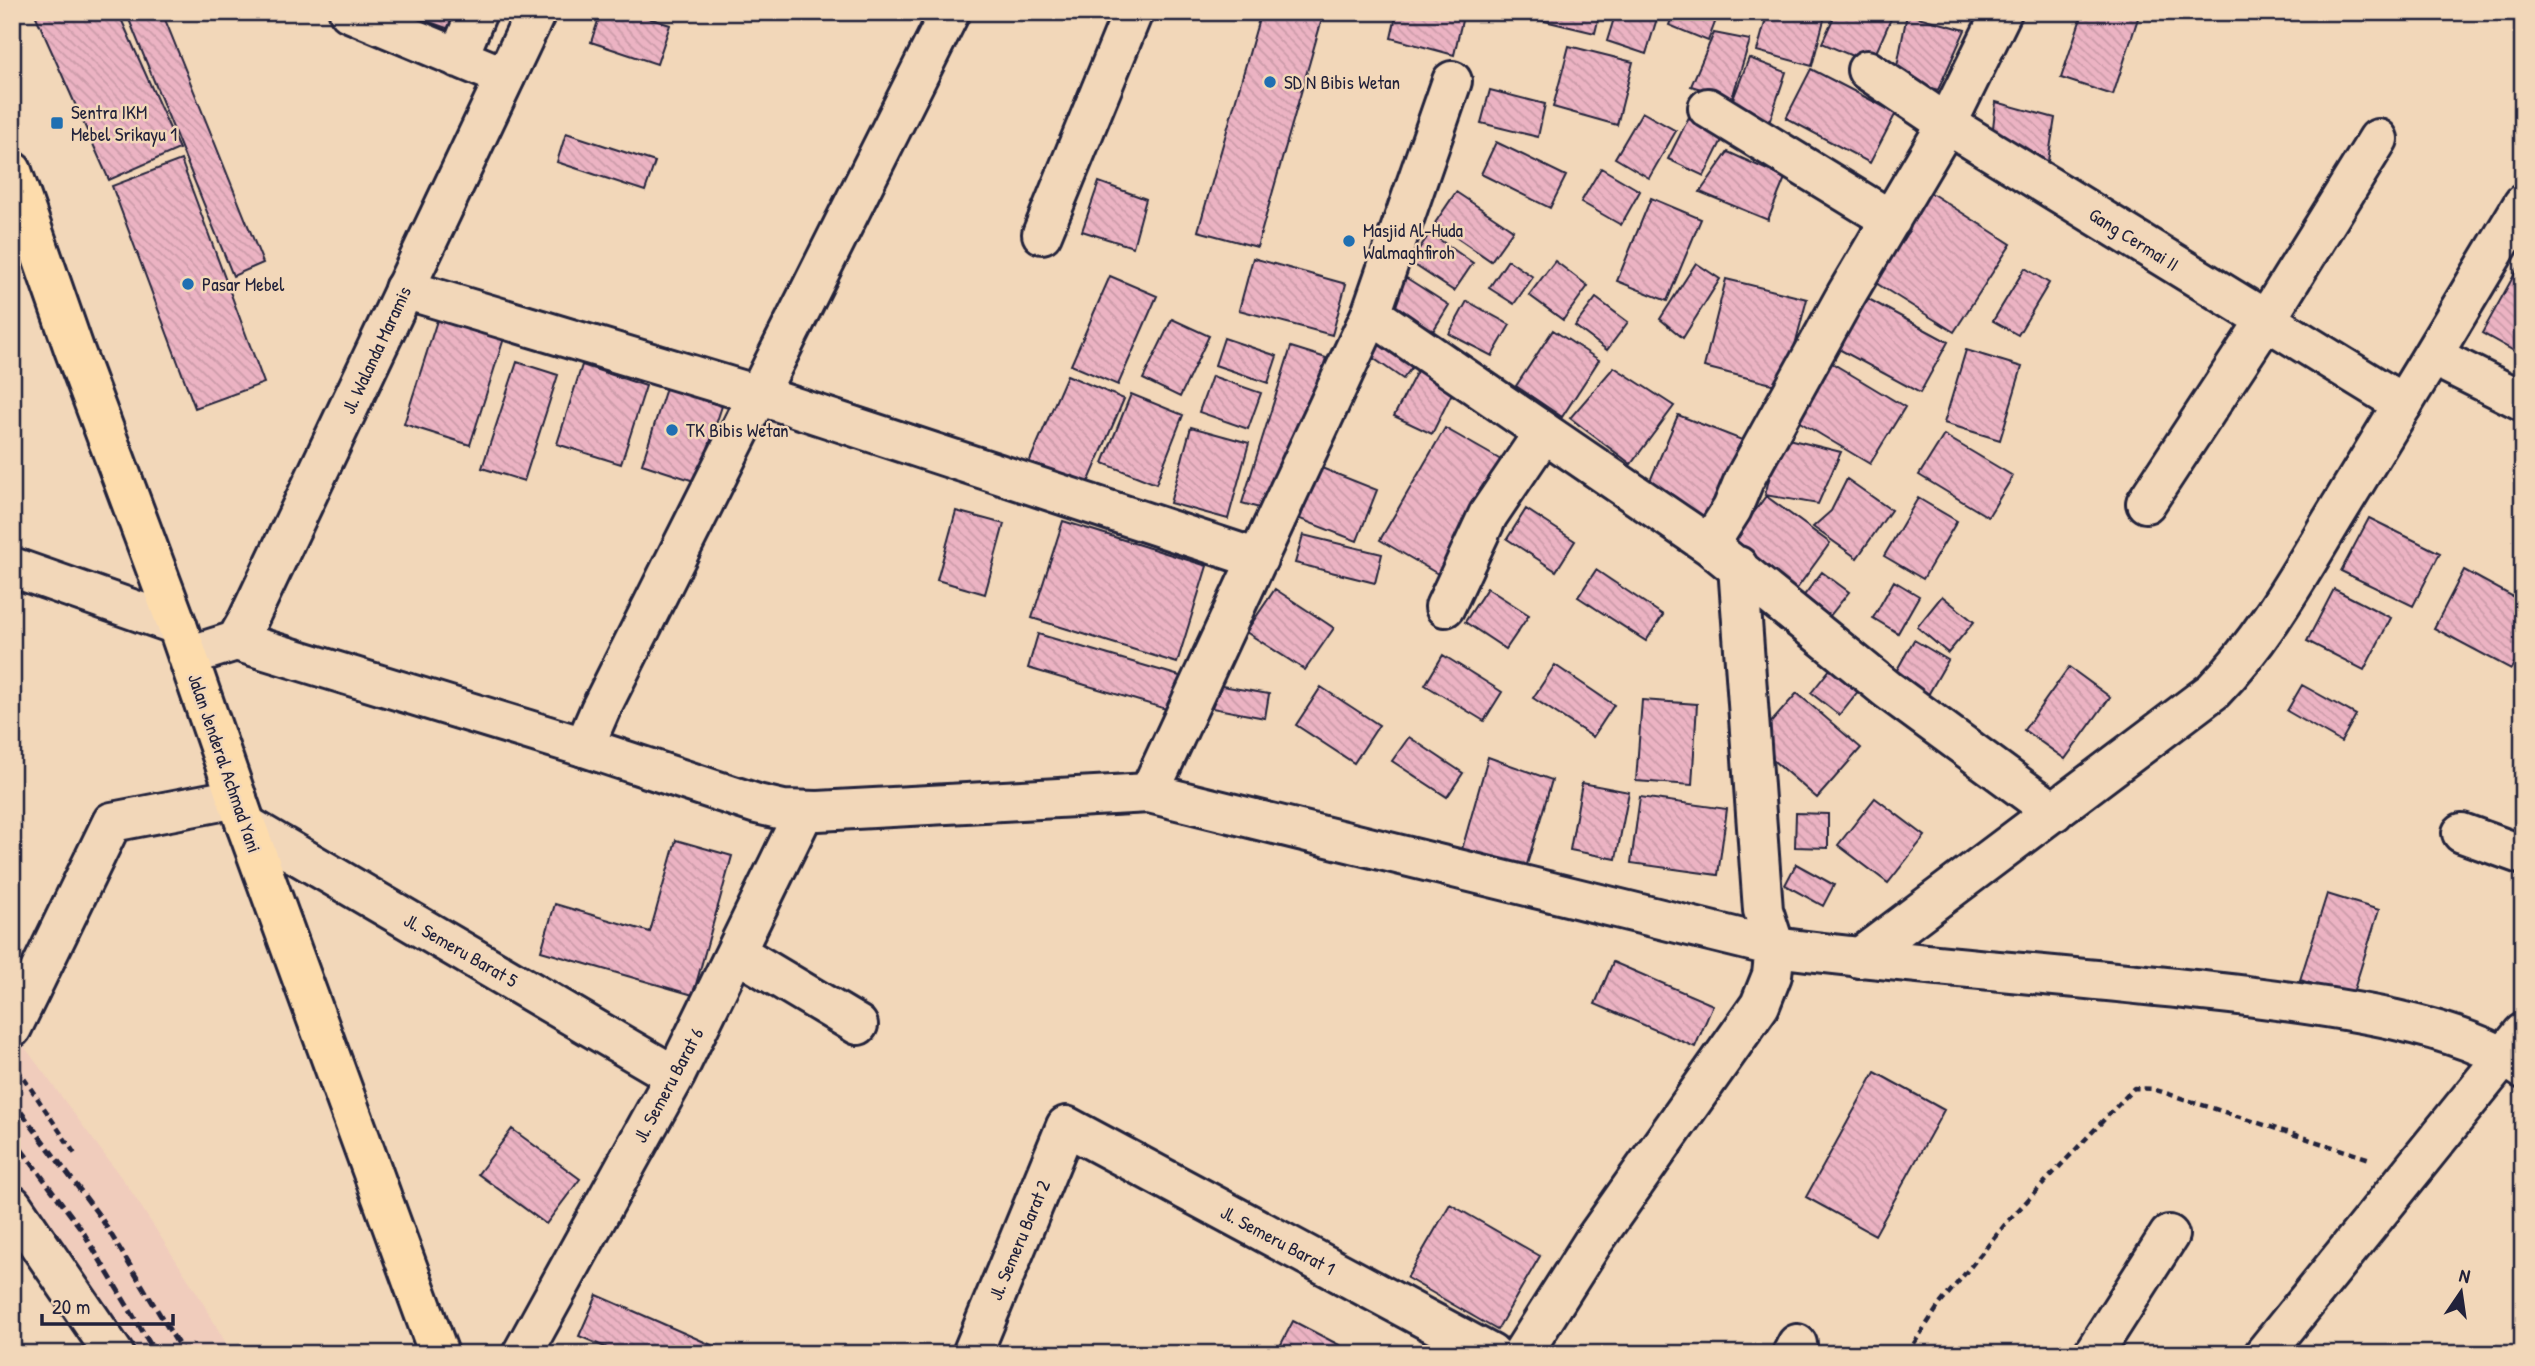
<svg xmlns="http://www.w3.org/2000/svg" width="2535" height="1366" viewBox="0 0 2535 1366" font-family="'Patrick Hand',sans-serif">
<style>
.built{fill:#f0ccbc}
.building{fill:url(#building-back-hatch);stroke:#22223b;stroke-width:2}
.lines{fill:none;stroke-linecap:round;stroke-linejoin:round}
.street-casing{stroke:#22223b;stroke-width:44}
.secondary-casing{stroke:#22223b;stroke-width:44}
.primary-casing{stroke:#22223b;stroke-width:44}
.path{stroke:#22223b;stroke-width:4.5;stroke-dasharray:7 5;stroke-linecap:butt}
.street{stroke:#f2d7b9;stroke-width:38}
.secondary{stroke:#f2d7b9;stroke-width:38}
.primary{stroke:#fddcac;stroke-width:38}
.rail{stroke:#22223b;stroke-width:5;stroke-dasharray:10 5;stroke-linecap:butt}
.poi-dot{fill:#1f6fb2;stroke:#f2d7b9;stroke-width:2.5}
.labels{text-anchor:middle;stroke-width:5;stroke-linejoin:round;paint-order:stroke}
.poi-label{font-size:19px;fill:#22223b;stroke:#f2d7b9;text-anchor:start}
.street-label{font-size:19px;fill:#22223b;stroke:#f2d7b9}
</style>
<defs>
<pattern id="building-back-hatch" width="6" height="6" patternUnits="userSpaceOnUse" patternTransform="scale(1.75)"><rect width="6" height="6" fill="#ecb3c3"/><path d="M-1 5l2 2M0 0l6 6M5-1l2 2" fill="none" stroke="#ca9aa8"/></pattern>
</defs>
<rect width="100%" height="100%" fill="#f2d7b9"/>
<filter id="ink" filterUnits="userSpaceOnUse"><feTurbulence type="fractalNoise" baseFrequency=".0143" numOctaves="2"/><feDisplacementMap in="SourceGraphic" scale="14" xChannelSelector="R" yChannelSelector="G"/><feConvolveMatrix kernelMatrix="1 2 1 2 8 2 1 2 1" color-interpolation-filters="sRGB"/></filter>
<g filter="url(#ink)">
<path class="built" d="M12 1030 129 1188 199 1296 232 1354H135L68 1250 12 1176Z"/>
<path class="building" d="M34 12H118L179 149 109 180Z
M126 12H162L263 263 233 276Z
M402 12H458L452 30Z
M601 12H630L670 25 657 64 591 42Z
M1261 12H1324L1257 247 1198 231Z
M1397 12H1464L1454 55 1391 38Z
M1534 12H1600L1595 33 1532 18Z
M1616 12H1659L1646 54 1607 41Z
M1674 12H1719L1708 41 1669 25Z
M1768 12H1826L1812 66 1757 51Z
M1836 12H1894L1871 64 1822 43Z
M2083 12H2140L2113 95 2061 78Z
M1907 14 1965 30 1938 90 1895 77Z
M1714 33 1750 40 1732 98 1691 86Z
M1569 46 1633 62 1617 125 1553 107Z
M1749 58 1786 72 1767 129 1728 112Z
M1811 69 1896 113 1870 163 1786 118Z
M1490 90 1545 104 1538 137 1481 123Z
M1996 102 2055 118 2047 167 1991 145Z
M1642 112 1676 131 1649 178 1615 158Z
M1689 117 1725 134 1704 176 1668 159Z
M566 133 655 162 645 191 557 162Z
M1496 142 1566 176 1550 208 1481 174Z
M1728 152 1785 178 1768 220 1700 192Z
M181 160 264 383 195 408 112 186Z
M1601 168 1640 191 1621 225 1581 202Z
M1099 182 1146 199 1133 247 1082 231Z
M1920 186 2011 244 1954 332 1863 275Z
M1456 192 1513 230 1491 261 1435 223Z
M1651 198 1701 219 1667 301 1617 281Z
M1430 233 1473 263 1454 291 1410 262Z
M1253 258 1346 284 1332 335 1239 310Z
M2523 259V356L2482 333Z
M1508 260 1533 277 1514 304 1489 288Z
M1555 261 1588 286 1563 320 1529 295Z
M1696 263 1720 279 1683 338 1660 319Z
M2025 268 2049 283 2018 335 1993 321Z
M1110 276 1157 296 1118 385 1071 365Z
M1405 277 1449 305 1433 331 1388 303Z
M1726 279 1807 299 1784 387 1704 367Z
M1863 296 1948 342 1920 393 1835 347Z
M1596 298 1628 322 1607 350 1575 326Z
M1467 301 1510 325 1492 356 1449 334Z
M440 311 506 332 470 445 404 424Z
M1172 319 1209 336 1180 397 1143 379Z
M1379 327 1421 355 1403 379 1363 351Z
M1553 330 1599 360 1562 417 1516 386Z
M1224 338 1277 356 1268 383 1215 365Z
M1291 347 1326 358 1273 512 1242 503Z
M1966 350 2022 367 2000 440 1944 423Z
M1822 357 1905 407 1870 464 1788 415Z
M517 362 558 375 524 481 482 468Z
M582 365 646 386 621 464 557 444Z
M1420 365 1457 383 1432 434 1394 416Z
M1614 367 1674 406 1631 464 1570 418Z
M1067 375 1124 399 1085 490 1028 465Z
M1212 376 1261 393 1248 429 1199 412Z
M666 388 722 406 697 482 642 464Z
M1131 394 1183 415 1156 484 1103 463Z
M1678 415 1742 440 1704 519 1647 488Z
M1191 427 1249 443 1228 519 1170 503Z
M1445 428 1508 464 1443 577 1380 540Z
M1944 435 2013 476 1988 517 1919 475Z
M1780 437 1841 452 1818 504 1765 495Z
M1319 467 1377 490 1357 541 1300 519Z
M1847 479 1891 510 1857 558 1813 527 1831 511Z
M1766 496 1830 543 1790 598 1726 550Z
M1918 498 1957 521 1923 579 1884 556Z
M1526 509 1575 541 1556 571 1507 539Z
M956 511 1004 524 985 594 937 580Z
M2369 518 2440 553 2413 606 2341 571Z
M1063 521 1207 566 1177 663 1032 618Z
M1303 535 1382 554 1375 583 1295 563Z
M1596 570 1663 615 1646 641 1578 597Z
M2464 570 2523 602V647L2511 669 2434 628Z
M1822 572 1849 592 1825 622 1799 602Z
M1894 581 1919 596 1898 633 1873 618Z
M1487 588 1529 615 1506 649 1465 622Z
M1275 589 1334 628 1305 670 1246 632Z
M2334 589 2391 618 2364 670 2307 641Z
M1942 596 1974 622 1948 653 1917 627Z
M1038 634 1183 677 1173 711 1028 668Z
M1914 640 1948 660 1924 702 1890 682Z
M1443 655 1502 692 1484 721 1425 685Z
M1839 658 1867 680 1839 715 1811 693Z
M1555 665 1614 705 1593 737 1533 698Z
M2069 667 2110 697 2065 759 2024 730Z
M1216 685 1269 694 1265 718 1212 708Z
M2302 685 2356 715 2341 742 2287 711Z
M1321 687 1379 725 1354 763 1296 725Z
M1797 693 1861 748 1817 798 1753 743Z
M1642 700 1697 704 1692 785 1636 781Z
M1409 737 1463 773 1447 797 1392 761Z
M1488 757 1552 780 1523 878 1459 860Z
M1582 783 1629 792 1616 859 1570 850Z
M1640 797 1727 809 1718 875 1631 863Z
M1875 798 1925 836 1888 883 1838 845Z
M1796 813 1828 814V848L1795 847Z
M676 840 732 856 693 995 541 951 555 904 650 932Z
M1796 864 1834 885 1823 906 1785 885Z
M2327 894 2379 910 2352 996 2300 980Z
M1613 962 1713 1005 1695 1047 1595 1004Z
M1875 1072 1944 1110 1875 1235 1806 1197Z
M512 1129 580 1179 546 1224 478 1174Z
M1450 1204 1540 1256 1497 1330 1407 1278Z
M597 1295 732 1354H621L579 1336Z
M1293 1321 1343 1347 1339 1354H1276Z"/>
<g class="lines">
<defs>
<path id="street" d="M349 12 505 77
M458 58 477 12
M1867 70 1947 124 2403 404
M1708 108 1891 220
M1042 234 1133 12
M404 289 758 395 1258 559
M1371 314 1709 545 1888 690 2054 812
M2433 356 2523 401
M2146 503 2266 320 2378 139
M1709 545 1732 509 1744 480 1846 295 1947 124 2002 12
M1738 566 1763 910 1775 947
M12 567 177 625
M1445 607 1488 515 1544 432
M584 747 600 710 950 12
M1149 793 1371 314 1452 81
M246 825 675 1076
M2462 833 2523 855
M736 952 858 1025
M12 1028 112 822 237 798
M12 1205 114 1354
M522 1354 675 1076 804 812
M972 1354 1066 1126 1491 1354
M1792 1354 1797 1344
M2093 1354 2169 1235
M2264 1354 2523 1033"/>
<path id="secondary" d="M236 641 584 747 757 804 783 810 818 811 1149 793 1775 947C1935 968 2095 977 2254 997 2332 1007 2459 1023 2523 1069
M188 656 236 641 248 620 536 12
M1859 958 2213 691C2266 637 2302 569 2342 504 2403 404 2463 305 2523 204
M1522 1354 1593 1242 1760 1005 1772 975 1775 947"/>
<path id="primary" d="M12 171 74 349 177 625 246 825 439 1354"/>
</defs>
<use href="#street" class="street-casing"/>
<use href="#secondary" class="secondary-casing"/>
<use href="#primary" class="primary-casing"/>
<path class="path" d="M17 1068 75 1154
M1907 1354 1940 1304 2008 1221 2134 1088 2153 1089 2370 1159"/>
<use href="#street" class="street"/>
<use href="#secondary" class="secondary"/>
<use href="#primary" class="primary"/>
<path class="rail" d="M12 1100 101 1218 184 1354
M12 1137 82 1230 156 1354"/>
</g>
</g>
<g class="poi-dot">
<circle cx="1270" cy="82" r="7"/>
<rect x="50" y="116" width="14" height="14" rx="3.5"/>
<circle cx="1349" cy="241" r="7"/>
<circle cx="188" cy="284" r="7"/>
<circle cx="672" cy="430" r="7"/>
</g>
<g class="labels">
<g class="poi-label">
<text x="1284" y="89">SD N Bibis Wetan</text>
<text x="71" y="119">Sentra IKM<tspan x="71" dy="22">Mebel Srikayu 1</tspan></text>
<text x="1363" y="237">Masjid Al-Huda<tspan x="1363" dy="22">Walmaghfiroh</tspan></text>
<text x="202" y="291">Pasar Mebel</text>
<text x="686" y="437">TK Bibis Wetan</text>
</g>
<g class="street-label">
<text transform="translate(2134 239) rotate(32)" y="7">Gang Cermai II</text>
<text transform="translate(376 350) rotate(-65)" y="7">Jl. Walanda Maramis</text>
<text transform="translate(225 763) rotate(71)" y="7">Jalan Jenderal Achmad Yani</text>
<text transform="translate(461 950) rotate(30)" y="7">Jl. Semeru Barat 5</text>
<text transform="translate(668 1085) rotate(-62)" y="7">Jl. Semeru Barat 6</text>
<text transform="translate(1019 1240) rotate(-67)" y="7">Jl. Semeru Barat 2</text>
<text transform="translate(1278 1240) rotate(28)" y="7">Jl. Semeru Barat 1</text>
</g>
</g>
<rect width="2535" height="1366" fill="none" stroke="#f2d7b9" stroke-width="42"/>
<rect x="21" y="21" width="2493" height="1324" fill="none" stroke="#22223b" stroke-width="2.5" filter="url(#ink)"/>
<g transform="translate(2461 1292) rotate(13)" stroke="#f2d7b9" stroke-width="5" paint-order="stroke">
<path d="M0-5L12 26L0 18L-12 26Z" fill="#22223b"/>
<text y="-10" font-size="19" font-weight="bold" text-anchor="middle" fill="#22223b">N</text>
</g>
<path d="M42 1314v10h131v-10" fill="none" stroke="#22223b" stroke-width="3.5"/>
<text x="52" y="1314" font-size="21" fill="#22223b" stroke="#f2d7b9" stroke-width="5" paint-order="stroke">20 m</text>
</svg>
